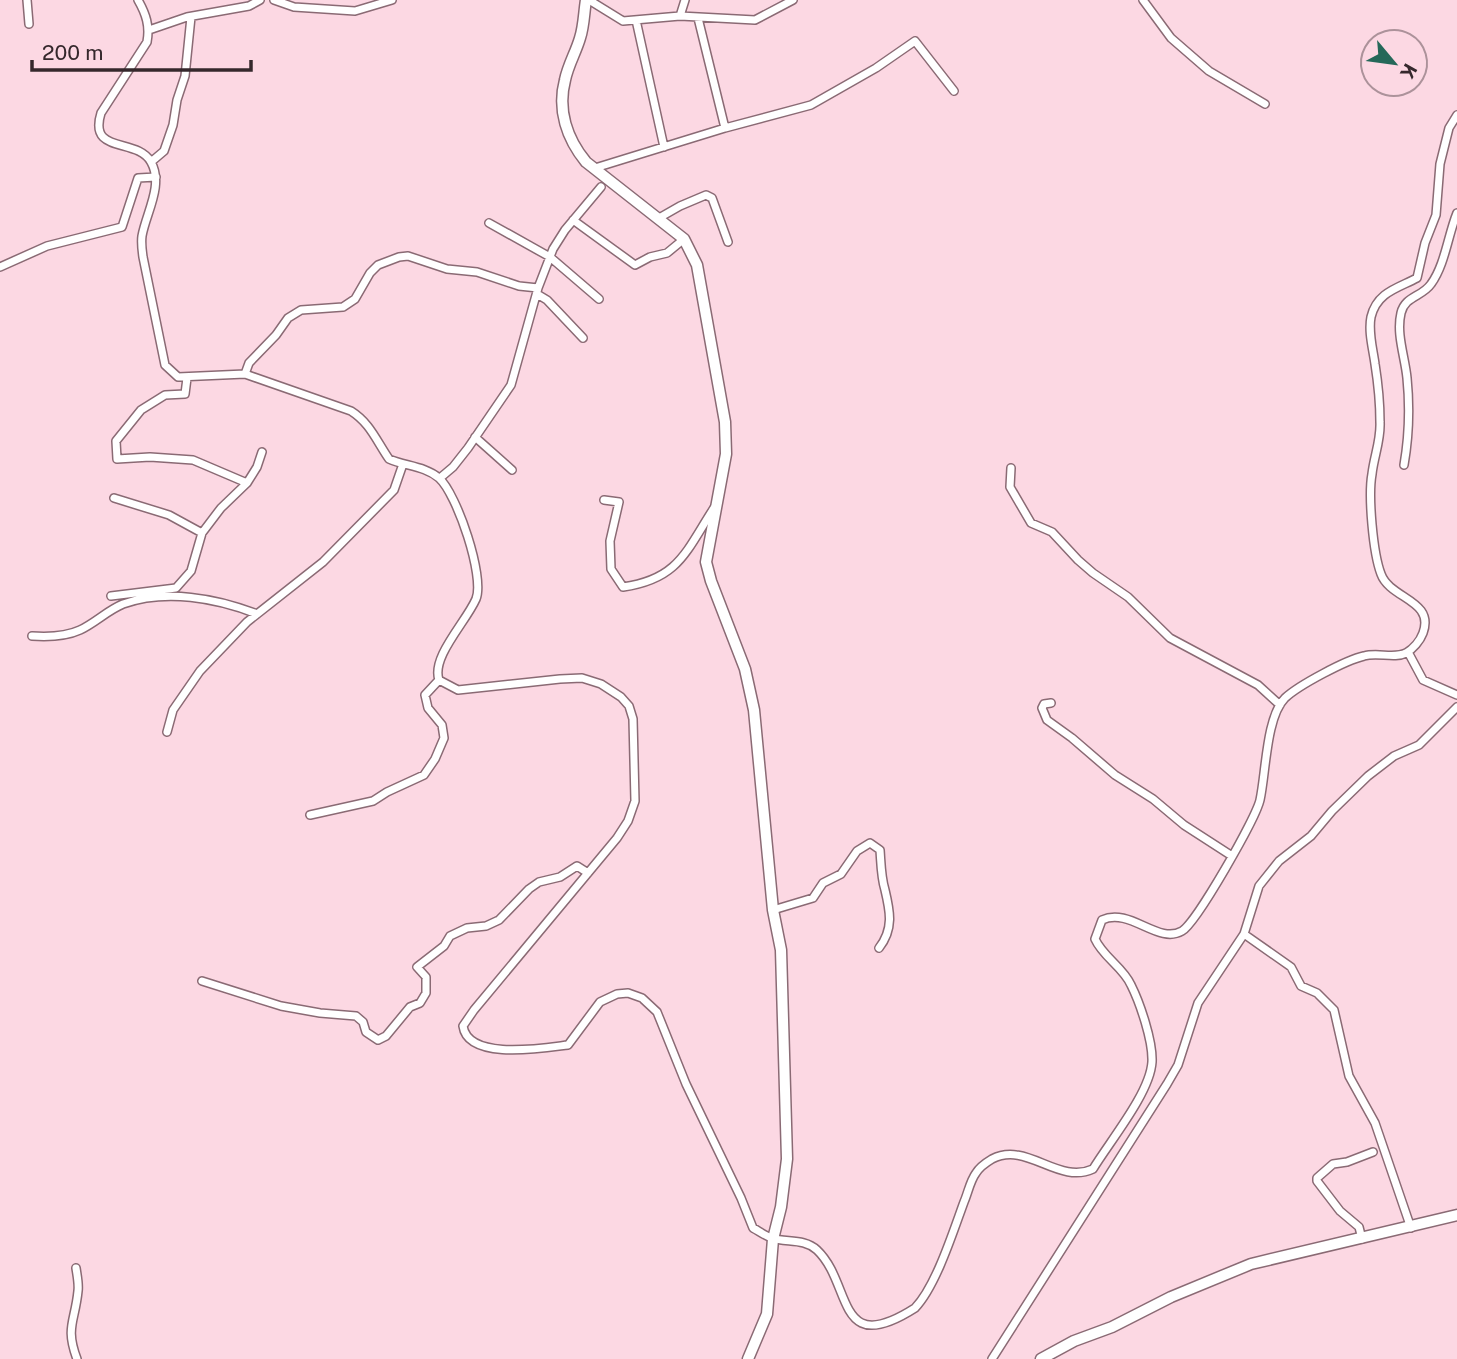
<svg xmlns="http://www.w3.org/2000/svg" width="1457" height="1359" viewBox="0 0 1457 1359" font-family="'Public Sans',sans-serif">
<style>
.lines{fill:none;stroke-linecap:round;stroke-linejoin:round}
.minor-casing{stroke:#8a6a74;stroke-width:10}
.secondary-casing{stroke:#8a6a74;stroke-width:13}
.minor{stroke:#fff;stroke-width:7}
.secondary{stroke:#fff;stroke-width:10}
</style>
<rect width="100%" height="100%" fill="#fcd8e3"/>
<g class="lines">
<defs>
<path id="minor" d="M27 0 29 24
M138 0C146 14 150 26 147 42L101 113C88 155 137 137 151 162 164 185 146 213 142 236 141 243 142 250 143 257L165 365 178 377 245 374 351 411C370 423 376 440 389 459 405 466 425 466 439 478 457 494 485 577 476 599 466 622 431 657 439 680L458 690 560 679 582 678 601 684 621 697 629 706 633 719 635 801 628 821 617 838 474 1010 463 1026C468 1061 543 1048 568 1045L600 1002 617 994 628 993 642 998 657 1012 686 1084 741 1198 753 1228C759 1231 765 1236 772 1238 786 1243 804 1238 817 1250 853 1284 835 1359 915 1308 936 1286 953 1232 964 1202 968 1193 970 1181 976 1173 979 1168 987 1162 992 1159 1027 1141 1058 1185 1093 1169 1110 1141 1150 1093 1152 1062 1153 1041 1140 1003 1131 985 1123 967 1103 957 1095 939L1102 920C1130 907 1158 945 1182 931 1197 922 1256 818 1260 800 1266 773 1266 717 1285 698 1299 685 1346 660 1364 656 1378 652 1394 659 1406 653 1413 649 1420 641 1423 633 1435 600 1390 599 1381 574 1373 553 1368 496 1372 474 1374 456 1381 440 1380 422 1380 403 1378 383 1375 364 1373 349 1368 332 1371 317 1377 292 1398 288 1417 278L1425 243 1436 215 1440 164 1449 128 1457 115
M274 0 294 7 355 11 392 0
M589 0 623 21 680 16 755 20 793 0
M1143 0 1171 38 1209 71 1265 104
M680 16 685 0
M698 18 725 128
M636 20 664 147
M149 30 187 17 249 6 260 0
M151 162 164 151 173 125 177 100 185 76 191 17
M595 168 725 128 811 105 876 68 915 41 954 91
M659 218 680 206 706 195 712 198 728 242
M573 220 635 265 650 257 667 253 684 239
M489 223 550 257 599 299
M0 267 47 246 122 227 138 178 156 177
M537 294 547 300 583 338
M245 374 249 363 276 335 288 318 301 310 343 307 355 299 370 273 378 265 399 257 408 256 447 269 477 272 519 286 538 288
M475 437 512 470
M1404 465C1409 436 1410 408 1407 378 1405 357 1396 334 1401 313 1405 296 1422 297 1431 284 1445 265 1448 235 1457 213
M1011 468 1010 487 1031 523 1052 532 1078 560 1093 573 1128 597 1170 638 1258 685 1280 705
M440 478 453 467 468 448 511 385 538 288 553 249 565 230 601 187
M247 483 257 467 262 452
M114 498 169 515 202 533 221 508 247 483 193 460 150 457 117 459 116 441 141 410 165 395 185 394 187 378
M604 500 619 502 610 541 611 569 623 587C679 579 686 551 714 508
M111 596 176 588 191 571 202 533
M32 636C47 637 67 636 80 630 95 623 108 610 123 604 166 589 216 598 257 614
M1408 652 1423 680 1457 695
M1051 703 1044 704 1042 708 1047 720 1072 738 1115 775 1153 799 1184 825 1232 856
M167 732 173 710 200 671 247 622 323 562 394 490 403 464
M310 815 373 801 387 792 424 775 435 759 444 738 442 725 428 708 425 695 439 680
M773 910 813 898 823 883 841 874 857 851 870 843 880 850C881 863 881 877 885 890 890 911 894 929 879 948
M1244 934 1291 967 1301 986 1317 993 1334 1010 1349 1076 1375 1123 1411 1228
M202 981 281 1006 320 1013 356 1016 363 1022 366 1032 378 1040 386 1036 410 1007 420 1003 426 993V977L417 967 444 946 450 936 467 928 486 926 499 920 529 889 539 882 560 877 577 866 588 873
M1362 1239 1359 1227 1340 1211 1317 1181V1178L1333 1164 1347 1162 1373 1152
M76 1268C77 1275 79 1284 78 1291 75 1322 65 1327 77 1359
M992 1359 1167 1084 1178 1065 1198 1003 1244 934 1259 886 1279 861 1311 836 1332 811 1368 776 1394 756 1419 745 1457 707"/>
<path id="secondary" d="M586 0C584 12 584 26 580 38 576 52 568 65 565 80 557 110 567 139 586 162L684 239 697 265 725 422 726 454 706 562 711 581 745 669 754 710 773 910 781 950 787 1159 781 1207 773 1239 767 1314 748 1359
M1041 1359 1074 1341 1112 1327 1171 1297 1251 1264 1457 1215"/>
</defs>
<use href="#minor" class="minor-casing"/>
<use href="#secondary" class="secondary-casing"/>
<use href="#minor" class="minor"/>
<use href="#secondary" class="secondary"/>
</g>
<g transform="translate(1394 63) rotate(119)"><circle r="33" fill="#fcd8e3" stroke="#ac929a" stroke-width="2"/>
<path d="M0-5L12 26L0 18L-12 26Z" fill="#256859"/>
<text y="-10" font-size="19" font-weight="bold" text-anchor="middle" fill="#35282c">K</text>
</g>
<path d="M32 60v10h219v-10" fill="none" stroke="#35282c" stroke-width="3.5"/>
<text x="42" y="60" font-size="21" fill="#35282c" stroke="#fcd8e3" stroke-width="5" paint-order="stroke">200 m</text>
</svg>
